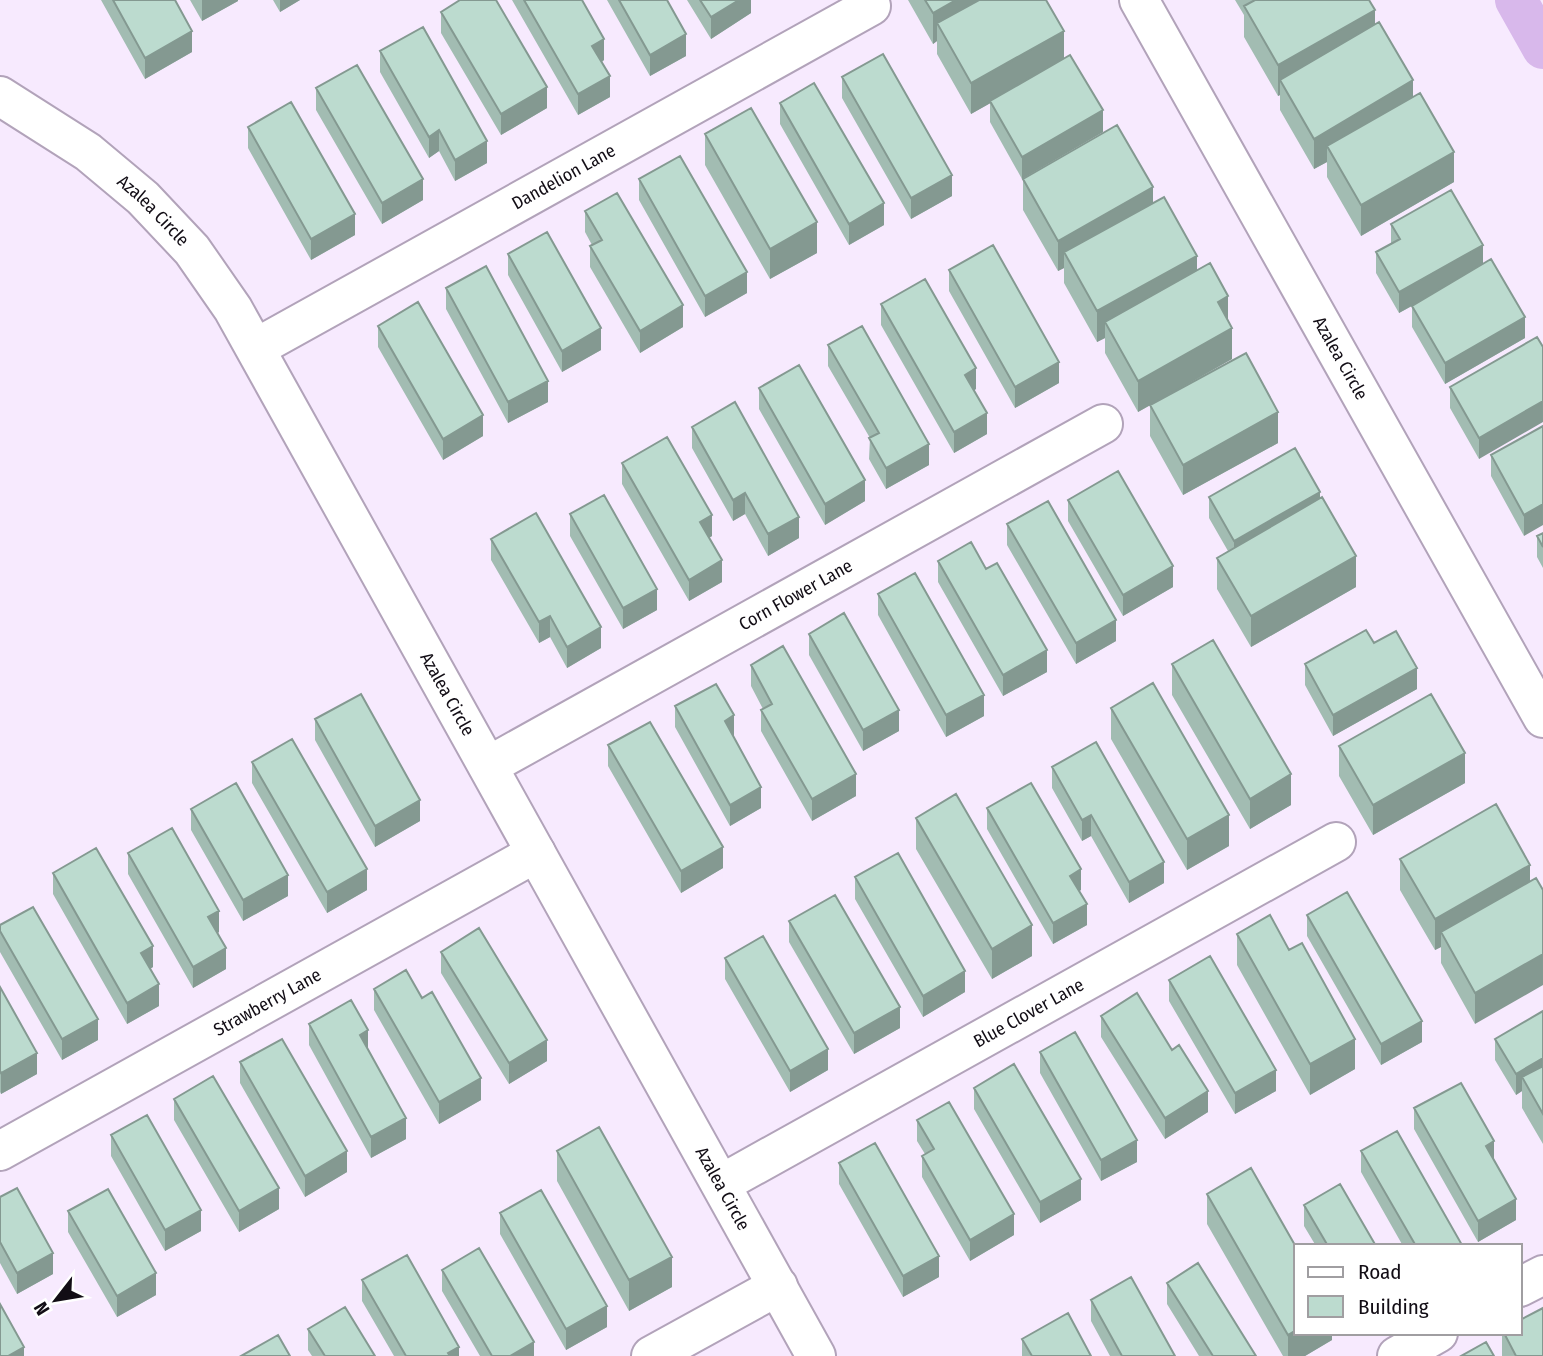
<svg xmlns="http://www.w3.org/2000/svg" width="1543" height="1356" viewBox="0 0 1543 1356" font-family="'Fira Sans Condensed',sans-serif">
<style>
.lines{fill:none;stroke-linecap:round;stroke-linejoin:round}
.canal{stroke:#d8b8eb;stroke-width:42}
.street-casing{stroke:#b2a3ba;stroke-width:42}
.street{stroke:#fff;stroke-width:38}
.wall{fill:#a2bcb2}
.shaded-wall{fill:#849991}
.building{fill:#bcdbcf;stroke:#849991;stroke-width:2}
.labels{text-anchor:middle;stroke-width:5;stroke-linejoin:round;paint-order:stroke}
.street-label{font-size:18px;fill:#120d15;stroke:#fff}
</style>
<rect width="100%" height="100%" fill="#f7eafe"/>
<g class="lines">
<path class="canal" d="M1516 0 1543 48"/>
<defs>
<g id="street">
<path id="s1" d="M1139 0 1543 718"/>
<path id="s2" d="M0 96 88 152 143 198 192 250 233 309 816 1356"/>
<path id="s3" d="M256 348 871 6"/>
<path id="s4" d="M488 766 1103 424"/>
<path id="s5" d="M0 1151 536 853"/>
<path id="s6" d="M721 1184 1336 842"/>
<path d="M1520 1287 1543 1275"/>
<path d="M651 1356 778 1286"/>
<path d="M1397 1356 1438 1333"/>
</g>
</defs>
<use href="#street" class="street-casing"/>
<use href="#street" class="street"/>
</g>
<path class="wall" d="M101 0H175L192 52 145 79Z
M190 0H238V1L202 21Z
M273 0H300L280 12Z
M512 0H582L604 60 602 62 610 97 578 115Z
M607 0H667L686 56 650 76Z
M687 0H751V13L711 39Z
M908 0H1046L1064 58 1103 132 1022 179 990 122V103L971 114 937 54V41L933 44Z
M1235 0H1369L1375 24 1413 97 1454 182 1361 236 1327 177V162L1314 169 1280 110V95L1278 96 1244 37V15Z
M441 12 547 108 501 135 441 33Z
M380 51 487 163 455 181 439 151 429 158 380 72Z
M842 77 952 196 911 219 842 98Z
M316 88 423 200 382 224 316 110Z
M780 103 884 225 849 245 780 124Z
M248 127 355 235 311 260 248 148Z
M705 134 817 253 770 279 705 165Z
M639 179 747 293 705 317 639 200Z
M1023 179 1153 203 1197 270 1228 321 1232 359 1138 412 1105 353V338L1097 342 1064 283V268L1058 271 1023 210Z
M585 211 683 327 640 353 590 267V246L592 245 585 232Z
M1391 224 1483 264 1525 338 1445 384 1412 327V306L1399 313 1376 273V252L1391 244Z
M508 254 601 350 562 372 508 275Z
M949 270 1059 383 1015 408 949 291Z
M446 288 548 402 508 423 446 309Z
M881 304 976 389 974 390 987 434 954 453 881 325Z
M378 326 483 436 443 460 378 347Z
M828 345 929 465 886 489 869 459 870 438 828 366Z
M1543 347 1479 459 1450 408V387Z
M759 388 865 501 825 525 759 409Z
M1150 405 1278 443 1183 495 1150 436Z
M1543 426 1524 536 1491 476V455Z
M692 427 799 538 768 556 745 514 733 521 692 448Z
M622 463 712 536 709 538 722 582 689 601 622 484Z
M1209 497 1320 498 1356 587 1251 647 1217 589V558L1228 551 1209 518Z
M1068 500 1173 587 1123 616 1068 521Z
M570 514 657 610 623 629 570 536Z
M1007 524 1116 641 1076 664 1007 545Z
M1543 533V568L1537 557V536Z
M491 539 601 648 567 668 550 637 539 643 491 560Z
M938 561 1047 672 1003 696 938 582Z
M878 594 984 716 946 737 878 615Z
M809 634 899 731 863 751 809 655Z
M1172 664 1291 805 1250 829 1172 695Z
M1305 664 1417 689 1333 736 1305 685Z
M751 665 856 796 812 821 761 731V710L763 709 751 686Z
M675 706 734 736 733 737 761 808 730 826 675 727Z
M1111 708 1229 846 1187 870 1111 739Z
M315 719 420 821 375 847 315 740Z
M608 745 723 868 681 893 608 766Z
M1339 746 1465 783 1373 835 1339 776Z
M252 762 367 890 327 913 252 783Z
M1052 767 1164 883 1129 903 1091 836 1082 841 1052 788Z
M1496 804 1475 1024 1441 963V947L1435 950 1400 890V859Z
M987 808 1081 890 1079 891 1087 925 1053 944 987 829Z
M191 809 288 896 243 921 191 830Z
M916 818 1032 956 992 979 916 849Z
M128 853 219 932 218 933 226 969 193 988 128 874Z
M53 873 153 967 150 969 159 1006 127 1024 53 894Z
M855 877 965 992 923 1017 855 899Z
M1307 915 1422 1042 1381 1065 1307 936Z
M789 921 900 1028 854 1054 789 942Z
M0 925 98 1040 62 1060 0 952Z
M1237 934 1355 1069 1310 1095 1237 965Z
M441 952 547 1061 509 1084 441 973Z
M725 958 828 1070 790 1092 725 979Z
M1169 980 1276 1091 1235 1114 1169 1001Z
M0 987 37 1074 1 1094 0 1092Z
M374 989 481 1100 439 1124 374 1010Z
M1543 1011V1144L1522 1108V1091L1516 1095 1495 1060V1039Z
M1101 1016 1172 1050 1208 1112 1165 1139 1101 1037Z
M309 1024 368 1051 406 1139 371 1158 309 1045Z
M1040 1052 1137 1162 1101 1181 1040 1073Z
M240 1062 347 1172 305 1197 240 1083Z
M974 1088 1081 1200 1040 1223 974 1109Z
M174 1099 279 1209 239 1232 174 1120Z
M1414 1108 1494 1160 1516 1220 1478 1242 1414 1129Z
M917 1120 1014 1235 970 1261 922 1177V1156L925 1154 917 1141Z
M111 1135 201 1231 165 1251 111 1156Z
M557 1151 672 1287 629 1311 557 1181Z
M1361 1151 1462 1246H1403L1361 1172Z
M839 1163 939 1277 903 1297 839 1184Z
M1207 1194 1332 1333V1340L1305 1356H1283L1207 1224Z
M0 1197 53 1274 17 1294 0 1263Z
M1304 1205 1376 1246H1316L1304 1226Z
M68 1211 156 1295 117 1317 68 1232Z
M500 1213 607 1327 566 1350 500 1234Z
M442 1270 534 1356H480L442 1291Z
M362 1280 459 1356H394L362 1301Z
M1167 1283 1256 1356H1199L1167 1304Z
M1091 1300 1175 1356H1110L1091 1321Z
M308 1329 375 1356H312L308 1350Z
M1502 1333H1520L1543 1356H1502Z
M1022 1339 1091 1356H1022Z"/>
<path class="shaded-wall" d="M202 0H238V1L202 21Z
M280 0H300L280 12Z
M739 0H751V13L711 39V17Z
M956 0H1009L937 23V41L933 44V13Z
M1375 10V40L1280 80V95L1278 96V65Z
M192 31V52L145 79V58Z
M1064 31V62L971 114V83Z
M686 34V56L650 76V55Z
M604 39V60L592 67V46Z
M610 76V97L578 115V94Z
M1413 80V111L1327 146V162L1314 169V139Z
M547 87V108L501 135V114Z
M1103 110V132L1022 179V157Z
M439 130V151L429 158V137Z
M487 141V163L455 181V160Z
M1454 152V182L1361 236V205Z
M952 175V196L911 219V198Z
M423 179V200L382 224V203Z
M1153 187V218L1064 252V268L1058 271V241Z
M884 203V225L849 245V224Z
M355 214V235L311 260V239Z
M817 222V253L770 279V249Z
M1483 245V266L1399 313V292Z
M1197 256V287L1105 322V338L1097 342V311Z
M747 272V293L705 317V296Z
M1228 296V326L1218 302Z
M683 305V327L640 353V331Z
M1525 317V338L1445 384V363Z
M601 328V350L562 372V351Z
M1232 328V359L1138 412V381Z
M1059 362V383L1015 408V387Z
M976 368V389L965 396V375Z
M548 381V402L508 423V402Z
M1543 401V422L1479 459V438Z
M1278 412V443L1183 495V465Z
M987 413V434L954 453V432Z
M483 415V436L443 460V439Z
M929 444V465L886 489V468Z
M865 480V501L825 525V504Z
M1320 492V513L1234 562V541Z
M745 493V514L733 521V500Z
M1543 504V525L1524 536V515Z
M712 515V536L700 543V522Z
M799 517V538L768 556V534Z
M1356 556V587L1251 647V616Z
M722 560V582L689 601V580Z
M1173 566V587L1123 616V595Z
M657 589V610L623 629V608Z
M550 616V637L539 643V622Z
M1116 620V641L1076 664V643Z
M601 627V648L567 668V647Z
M1047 650V672L1003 696V675Z
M1417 668V689L1333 736V715Z
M984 695V716L946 737V715Z
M899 710V731L863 751V730Z
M734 715V736L725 742V721Z
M1465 753V783L1373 835V805Z
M856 774V796L812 821V799Z
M1291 774V805L1250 829V799Z
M761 787V808L730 826V805Z
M420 800V821L375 847V826Z
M1091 815V836L1082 841V820Z
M1229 815V846L1187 870V839Z
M723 847V868L681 893V871Z
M1164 862V883L1129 903V882Z
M1530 865V895L1441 932V947L1435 950V919Z
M367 869V890L327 913V892Z
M1081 869V890L1070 897V876Z
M288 875V896L243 921V900Z
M1087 904V925L1053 944V923Z
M219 911V932L208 938V917Z
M1032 925V956L992 979V949Z
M153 946V967L141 974V953Z
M226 948V969L193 988V967Z
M1543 954V985L1475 1024V993Z
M965 971V992L923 1017V996Z
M159 984V1006L127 1024V1003Z
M900 1007V1028L854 1054V1033Z
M98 1019V1040L62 1060V1039Z
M1422 1021V1042L1381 1065V1044Z
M368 1030V1051L360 1035Z
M1355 1039V1069L1310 1095V1064Z
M547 1040V1061L509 1084V1063Z
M828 1049V1070L790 1092V1071Z
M37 1053V1074L1 1094V1073Z
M1543 1058V1079L1522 1077V1091L1516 1095V1074Z
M1276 1070V1091L1235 1114V1093Z
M481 1078V1100L439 1124V1102Z
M1208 1091V1112L1165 1139V1118Z
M406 1118V1139L371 1158V1137Z
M1137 1140V1162L1101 1181V1160Z
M1494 1141V1162L1486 1146Z
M347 1151V1172L305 1197V1176Z
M1081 1179V1200L1040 1223V1202Z
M279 1188V1209L239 1232V1211Z
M1516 1199V1220L1478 1242V1221Z
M201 1210V1231L165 1251V1230Z
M1014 1214V1235L970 1261V1240Z
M53 1253V1274L17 1294V1273Z
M939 1256V1277L903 1297V1276Z
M672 1257V1287L629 1311V1280Z
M156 1273V1295L117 1317V1296Z
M607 1306V1327L566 1350V1329Z
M1296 1330V1333H1332V1340L1305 1356H1288V1335Z
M534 1342V1356H510Z
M24 1347V1356H8Z
M459 1347V1356H448V1353Z"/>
<path class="building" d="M113 0H175L192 31 145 58Z
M460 0H496L547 87 501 114 441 12Z
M524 0H582L604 39 592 46 610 76 578 94Z
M619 0H667L686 34 650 55Z
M700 0H739L711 17Z
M925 0H956L933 13Z
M979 0H1046L1064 31 971 83 937 23Z
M1255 0H1369L1375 10 1278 65 1244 6Z
M1379 22 1413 80 1314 139 1280 80Z
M423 27 487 141 455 160 439 130 429 137 380 51Z
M883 54 952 175 911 198 842 77Z
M1070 55 1103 110 1022 157 990 101Z
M357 65 423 179 382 203 316 88Z
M814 83 884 203 849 224 780 103Z
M1420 93 1454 152 1361 205 1327 146Z
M291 102 355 214 311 239 248 127Z
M751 108 817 222 770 249 705 134Z
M1117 125 1153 187 1058 241 1023 179Z
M680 156 747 272 705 296 639 179Z
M1451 190 1483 245 1399 292 1376 252 1400 239 1391 224Z
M617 193 683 305 640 331 590 246 602 240 585 211Z
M1164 197 1197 256 1097 311 1064 252Z
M547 232 601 328 562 351 508 254Z
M993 245 1059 362 1015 387 949 270Z
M1491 259 1525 317 1445 363 1412 306Z
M1210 263 1228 296 1218 302 1232 328 1138 381 1105 322Z
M486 266 548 381 508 402 446 288Z
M925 279 976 368 965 375 987 413 954 432 881 304Z
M418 302 483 415 443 439 378 326Z
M862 326 929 444 886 468 869 438 879 433 828 345Z
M1537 337 1543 347V401L1479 438 1450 387Z
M1246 353 1278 412 1183 465 1150 405Z
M799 365 865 480 825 504 759 388Z
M735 402 799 517 768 534 745 493 733 500 692 427Z
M1543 426V504L1524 515 1491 455Z
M667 437 712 515 700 522 722 560 689 580 622 463Z
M1295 448 1320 492 1234 541 1209 497Z
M1118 471 1173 566 1123 595 1068 500Z
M604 495 657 589 623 608 570 514Z
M1322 497 1356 556 1251 616 1217 558Z
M1048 501 1116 620 1076 643 1007 524Z
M536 513 601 627 567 647 550 616 539 622 491 539Z
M1543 533V547L1537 536Z
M971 542 986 569 997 563 1047 650 1003 675 938 561Z
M915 573 984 695 946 715 878 594Z
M844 613 899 710 863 730 809 634Z
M1366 630 1374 643 1396 631 1417 668 1333 715 1305 664Z
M1213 640 1291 774 1250 799 1172 664Z
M783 646 856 774 812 799 761 710 772 704 751 665Z
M1153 683 1229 815 1187 839 1111 708Z
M716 684 734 715 725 721 761 787 730 805 675 706Z
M361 694 420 800 375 826 315 719Z
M1431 694 1465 753 1373 805 1339 746Z
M650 722 723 847 681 871 608 745Z
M292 739 367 869 327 892 252 762Z
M1096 742 1164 862 1129 882 1091 815 1082 820 1052 767Z
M236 783 288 875 243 900 191 809Z
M1031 783 1081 869 1070 876 1087 904 1053 923 987 808Z
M956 794 1032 925 992 949 916 818Z
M1496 804 1530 865 1435 919 1400 859Z
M172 828 219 911 208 917 226 948 193 967 128 853Z
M96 848 153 946 141 953 159 984 127 1003 53 873Z
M898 853 965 971 923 996 855 877Z
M1536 878 1543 890V954L1475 993 1441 932Z
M1347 892 1422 1021 1381 1044 1307 915Z
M835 895 900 1007 854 1033 789 921Z
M33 907 98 1019 62 1039 0 931V925Z
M1270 915 1289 950 1302 943 1355 1039 1310 1064 1237 934Z
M479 928 547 1040 509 1063 441 952Z
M763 936 828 1049 790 1071 725 958Z
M1210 956 1276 1070 1235 1093 1169 980Z
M406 970 422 998 432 992 481 1078 439 1102 374 989Z
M0 987 37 1053 1 1073 0 1071Z
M1137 993 1172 1050 1179 1045 1208 1091 1165 1118 1101 1016Z
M351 1000 368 1030 360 1035 406 1118 371 1137 309 1024Z
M1543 1011V1058L1516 1074 1495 1039Z
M1075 1032 1137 1140 1101 1160 1040 1052Z
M282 1039 347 1151 305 1176 240 1062Z
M1014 1064 1081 1179 1040 1202 974 1088Z
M1543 1066V1114L1522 1077Z
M213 1076 279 1188 239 1211 174 1099Z
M1461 1083 1494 1141 1486 1146 1516 1199 1478 1221 1414 1108Z
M949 1102 1014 1214 970 1240 922 1156 934 1149 917 1120Z
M147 1115 201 1210 165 1230 111 1135Z
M599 1127 672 1257 629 1280 557 1151Z
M1397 1131 1462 1245 1461 1246H1416L1361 1151Z
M875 1143 939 1256 903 1276 839 1163Z
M1251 1168 1296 1247V1330L1288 1335 1207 1194Z
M1340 1184 1376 1246H1328L1304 1205Z
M17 1188 53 1253 17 1273 0 1242V1197Z
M108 1189 156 1273 117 1296 68 1211Z
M541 1190 607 1306 566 1329 500 1213Z
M479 1248 534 1342 510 1356H492L442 1270Z
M407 1255 459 1347 448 1353 450 1356H406L362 1280Z
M1198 1263 1256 1356H1213L1167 1283Z
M1131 1277 1175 1356H1122L1091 1300Z
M0 1304 24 1347 8 1356H0Z
M345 1307 375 1356H325L308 1329Z
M1543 1308V1356H1516L1504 1333H1520V1320Z
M1068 1313 1091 1356H1032L1022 1339Z
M278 1335 290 1356H241Z
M1486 1342 1494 1356H1461Z"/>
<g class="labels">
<g class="street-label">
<text dy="6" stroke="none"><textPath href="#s3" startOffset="352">Dandelion Lane</textPath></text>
<text dy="6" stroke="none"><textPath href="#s2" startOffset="192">Azalea Circle</textPath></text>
<text dy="6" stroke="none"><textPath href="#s1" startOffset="411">Azalea Circle</textPath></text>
<text dy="6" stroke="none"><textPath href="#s4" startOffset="352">Corn Flower Lane</textPath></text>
<text dy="6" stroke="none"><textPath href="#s2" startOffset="760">Azalea Circle</textPath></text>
<text dy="6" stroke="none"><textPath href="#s5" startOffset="306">Strawberry Lane</textPath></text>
<text dy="6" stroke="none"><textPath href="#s6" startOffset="352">Blue Clover Lane</textPath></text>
<text dy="6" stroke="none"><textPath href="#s2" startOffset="1326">Azalea Circle</textPath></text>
</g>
</g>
<rect x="1294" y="1244" width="228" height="91" fill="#ffffff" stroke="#a09ea1" stroke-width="2"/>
<rect x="1308" y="1267" width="35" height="10" fill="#ffffff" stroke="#a09ea1" stroke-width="2"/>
<text x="1358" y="1279" font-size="21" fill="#120d15">Road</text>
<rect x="1308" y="1296" width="35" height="21" fill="#bcdbcf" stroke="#a09ea1" stroke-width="2"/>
<text x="1358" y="1314" font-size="21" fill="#120d15">Building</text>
<g transform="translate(56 1300) rotate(239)" stroke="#ffffff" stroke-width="5" paint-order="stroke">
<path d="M0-5L12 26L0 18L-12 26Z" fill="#120d15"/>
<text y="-10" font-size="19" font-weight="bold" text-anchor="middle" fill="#120d15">N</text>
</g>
</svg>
